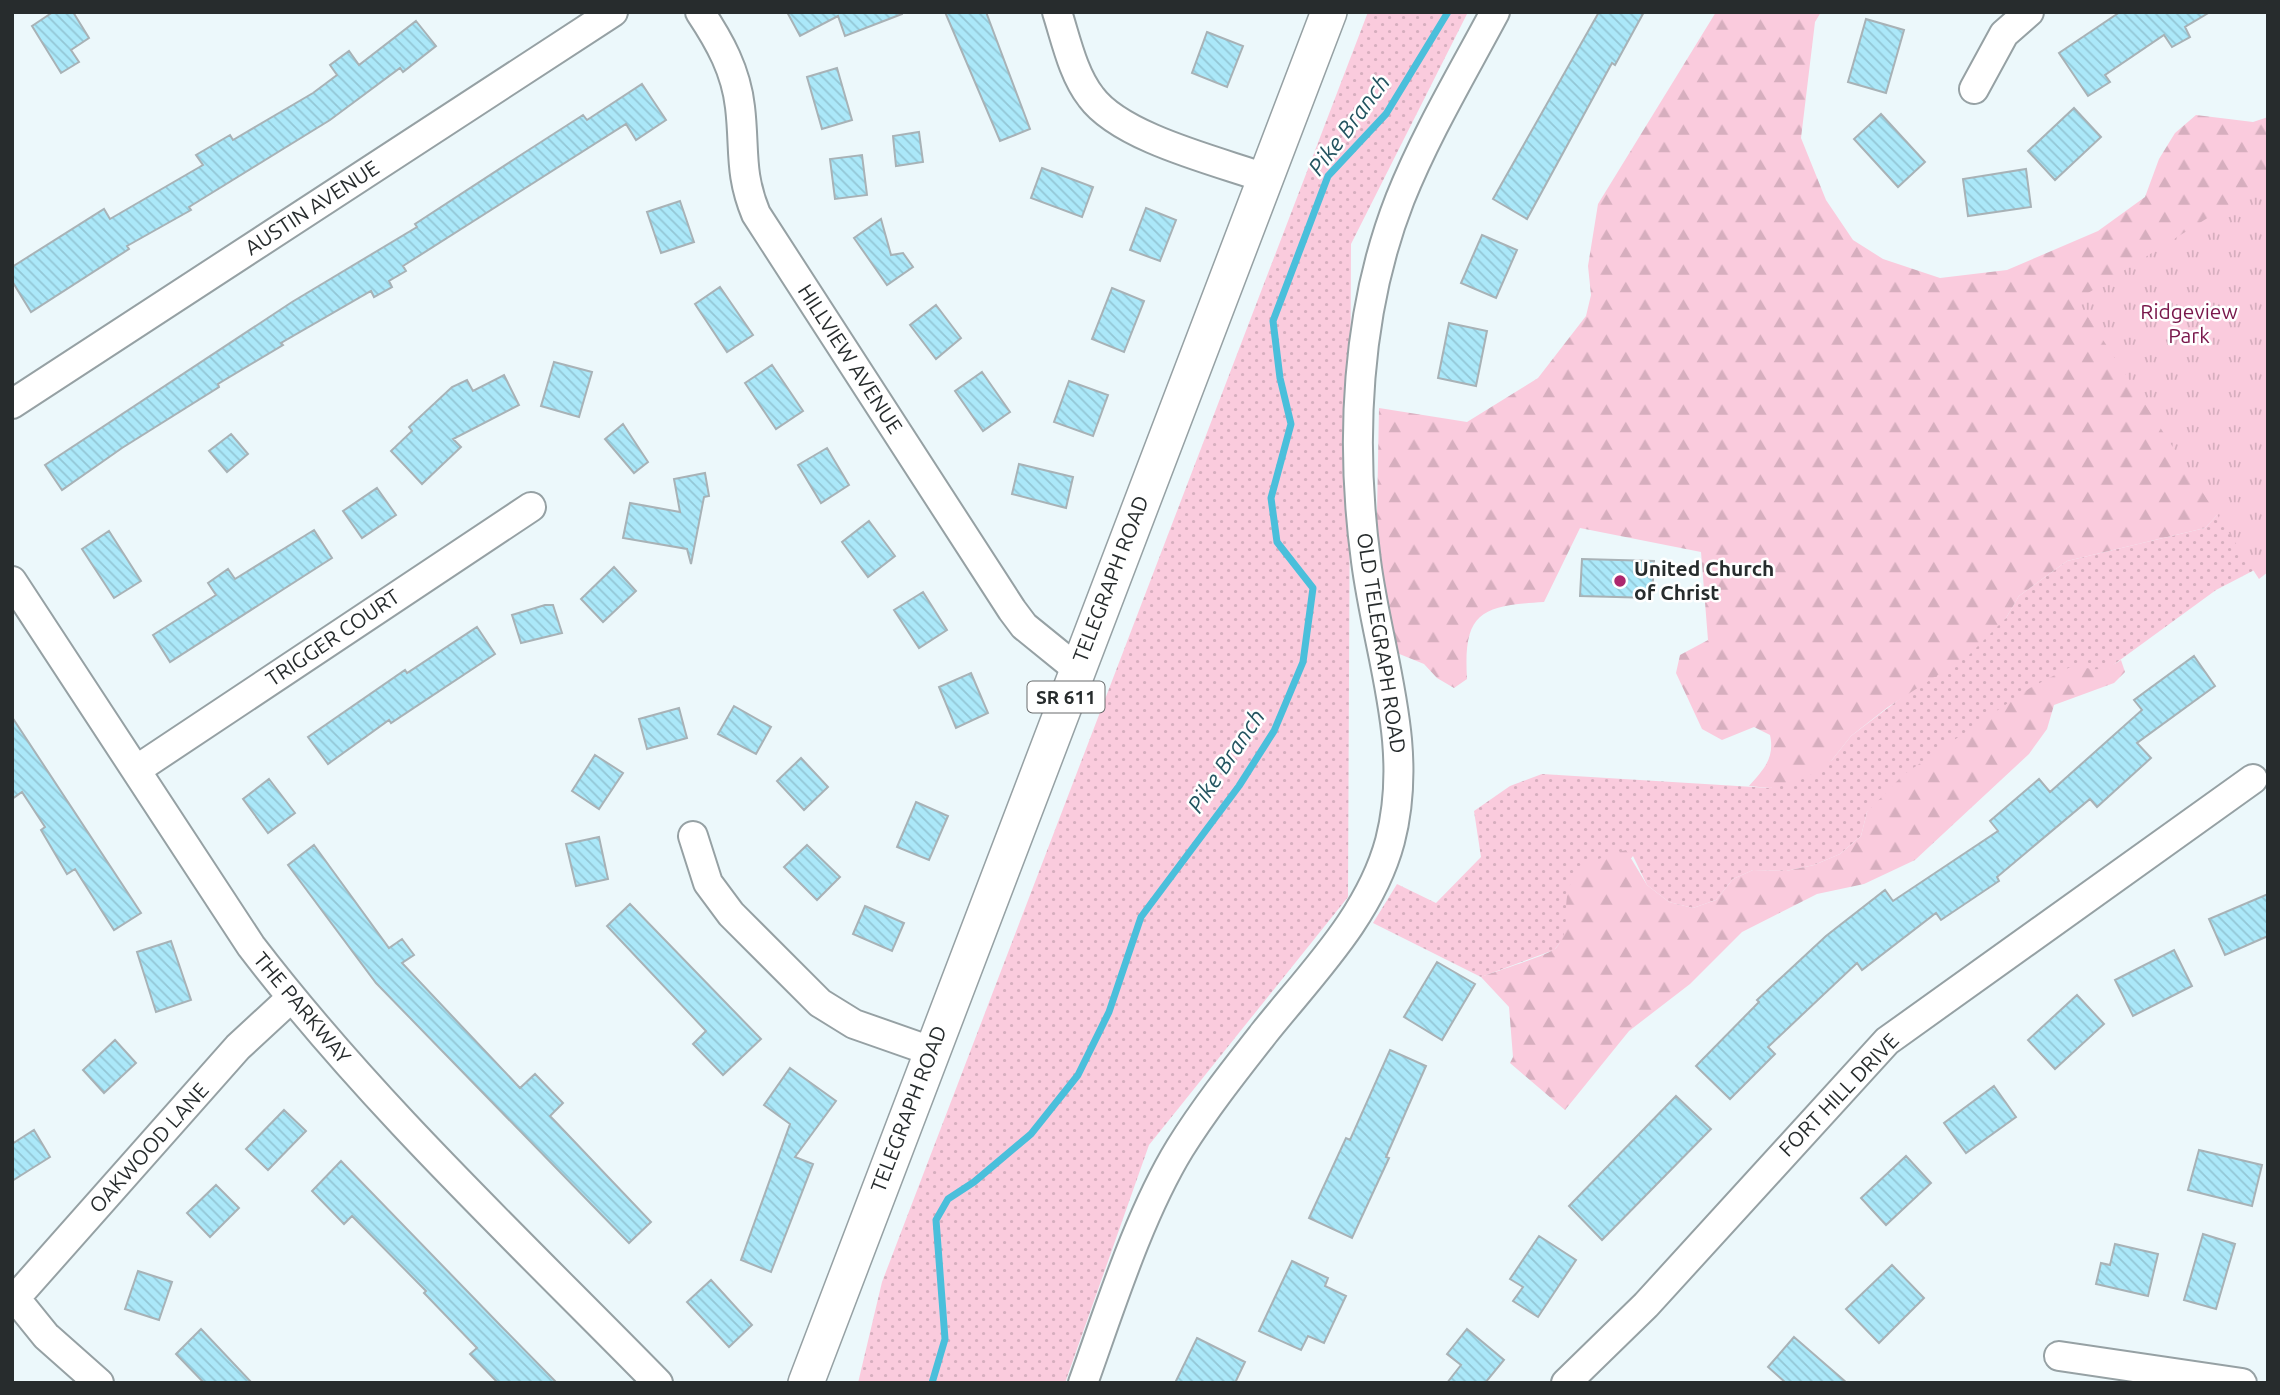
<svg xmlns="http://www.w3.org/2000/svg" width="2280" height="1395" viewBox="0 0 2280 1395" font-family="Ubuntu,sans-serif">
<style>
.grass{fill:url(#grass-dots)}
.forest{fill:url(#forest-firs)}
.park{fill:url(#park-tufts)}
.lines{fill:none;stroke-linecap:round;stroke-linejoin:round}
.stream{stroke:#4abfdb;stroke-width:7}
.building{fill:url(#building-back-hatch);stroke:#a8b2b6;stroke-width:2}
.minor-casing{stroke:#96a1a4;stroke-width:32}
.major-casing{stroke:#96a1a4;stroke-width:38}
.minor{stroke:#fff;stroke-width:28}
.major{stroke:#fff;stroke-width:35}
.poi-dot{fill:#ad276e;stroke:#fff;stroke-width:2.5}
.labels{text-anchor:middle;stroke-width:5;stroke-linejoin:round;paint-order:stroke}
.shield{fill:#fff;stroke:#686b6c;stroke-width:2}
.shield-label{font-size:19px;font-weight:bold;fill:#272c2d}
.street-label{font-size:21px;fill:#272c2d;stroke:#fff}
.park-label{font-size:21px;fill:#79174b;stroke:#fff}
.poi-label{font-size:21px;font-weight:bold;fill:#272c2d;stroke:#fff;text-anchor:start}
.water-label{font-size:23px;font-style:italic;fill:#235460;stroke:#fff}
</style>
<defs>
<pattern id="grass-dots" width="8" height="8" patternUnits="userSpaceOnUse" patternTransform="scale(1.75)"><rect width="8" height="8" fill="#facbdd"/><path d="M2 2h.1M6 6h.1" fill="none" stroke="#d6aebe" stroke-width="1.8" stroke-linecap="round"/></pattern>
<pattern id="forest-firs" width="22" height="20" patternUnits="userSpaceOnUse" patternTransform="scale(1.75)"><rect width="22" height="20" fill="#facbdd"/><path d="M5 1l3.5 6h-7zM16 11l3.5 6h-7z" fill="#d6aebe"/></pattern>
<pattern id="park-tufts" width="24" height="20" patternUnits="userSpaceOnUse" patternTransform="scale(1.75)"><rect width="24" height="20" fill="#facbdd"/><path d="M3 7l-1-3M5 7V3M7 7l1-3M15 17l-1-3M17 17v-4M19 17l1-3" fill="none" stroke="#d6aebe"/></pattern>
<pattern id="building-back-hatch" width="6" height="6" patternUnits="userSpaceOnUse" patternTransform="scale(1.75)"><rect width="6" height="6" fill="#abe8f9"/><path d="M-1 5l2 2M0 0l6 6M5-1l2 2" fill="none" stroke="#93c7d6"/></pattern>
</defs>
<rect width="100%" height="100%" fill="#ecf8fb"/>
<path class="grass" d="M1368 12H1468L1351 244 1348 897 1149 1145 1065 1383H858L882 1282Z
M2238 493 2266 564 2216 590 2109 668 2092 671 1867 812 1861 836 1840 854 1814 865 1786 871 1753 870 1733 879 1716 900 1693 908 1669 902 1647 885 1633 856 1554 950 1481 977 1373 923 1397 884 1436 903 1481 857 1474 811 1510 786 1542 774 1770 788 1832 760 1851 736 2006 618 2019 596 2067 561 2205 528Z"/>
<path class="forest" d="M1716 12H1821L1815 22 1801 138 1826 200 1853 240 1883 259 1940 278 2007 270 2098 231 2145 197 2159 159 2175 133 2196 115 2253 122 2268 117V470L2238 493 2205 528 2067 561 2019 596 2006 618 1969 655 1888 707 1851 736 1832 760 1806 778 1770 788 1749 786C1764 769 1775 758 1770 735L1754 727 1722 740 1702 729 1676 673 1680 655 1708 640 1701 552 1580 528 1544 602C1481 606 1463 612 1467 679L1454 688 1437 678 1424 664 1397 653 1376 566 1379 408 1467 422 1538 378 1586 316 1591 295 1588 266 1598 204Z
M2121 660 2125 672 2114 683 2054 705 2047 729 2029 754 1915 860 1864 884 1817 894 1742 932 1690 984 1629 1031 1565 1110 1510 1063 1513 1057 1509 1007 1481 977C1494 972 1549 955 1556 948 1570 932 1564 916 1567 897 1570 867 1602 856 1626 850L1647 885 1669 902 1693 908 1716 900 1733 879 1753 870 1786 871 1814 865 1840 854 1861 836 1867 812 1903 775 2030 688 2076 664C2094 672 2104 671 2121 660Z"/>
<path class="park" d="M2268 180V572L2259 579 2077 300Z"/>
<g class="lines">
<path class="stream" d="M932 1383 945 1339 936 1220 948 1199 974 1182 1031 1134 1078 1075 1109 1012 1141 917 1239 786 1274 731 1303 662 1313 588 1277 542 1271 498 1291 424 1280 378 1273 321 1328 176 1386 114 1448 12"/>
</g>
<path class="building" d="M53 12H73L89 38 71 50 79 62 61 73 32 26Z
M787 12H902V14L845 36 838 16 800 36Z
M945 12H986L1030 129 1000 141Z
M1599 12H1644L1615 65 1612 63 1527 219 1493 199Z
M2120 12H2210L2185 27 2190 37 2172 47 2164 35 2105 75 2110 82 2088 96 2059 53Z
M1866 19 1904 30 1886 93 1848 82Z
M416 21 436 46 403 72 400 68 330 120 189 207 191 210 127 246 129 249 31 312 12 281V267L104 209 110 219 203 165 196 155 230 135 233 140 313 93 337 75 330 65 349 51 359 65Z
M1207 32 1243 46 1227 87 1192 73Z
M837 68 852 120 822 129 807 77Z
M642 84 666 120 636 140 626 124 403 266 406 271 389 281 392 287 374 297 371 291 281 343 283 345 218 384 219 387 122 448 62 490 45 465 292 302 417 227 415 224 513 160 583 115 587 120Z
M2074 108 2101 137 2055 180 2028 151Z
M1881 114 1925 162 1898 187 1854 139Z
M919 132 923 162 896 166 893 136Z
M862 155 867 195 835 199 830 159Z
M1042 168 1093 187 1082 217 1031 198Z
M2026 169 2031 207 1968 216 1963 179Z
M680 201 694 242 661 253 647 212Z
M1146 208 1176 220 1160 261 1130 250Z
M881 219 891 255 903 253 913 267 887 285 854 238Z
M1482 235 1517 250 1496 298 1461 283Z
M720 287 753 335 727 352 695 304Z
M1112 288 1144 301 1124 352 1092 339Z
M936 305 961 338 936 359 910 325Z
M1449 323 1487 331 1476 386 1438 378Z
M554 362 592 372 579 417 541 406Z
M772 365 803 411 776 429 745 383Z
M982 372 1010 412 983 431 955 391Z
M504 375 519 405 453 439 461 447 422 484 391 451 412 431 409 427 452 387 467 380 473 391Z
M1069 381 1108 395 1093 436 1054 422Z
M623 424 648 462 634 473 605 439Z
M231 434 248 454 227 472 209 451Z
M827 448 849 485 821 503 798 465Z
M1019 464 1073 477 1066 508 1012 494Z
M705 473 709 496 704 497 691 564 687 549 623 538 630 503 680 512 674 479Z
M377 488 396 515 362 538 343 511Z
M869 521 895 556 868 577 842 542Z
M314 530 332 558 170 662 153 635 216 595 208 583 228 569 235 579Z
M109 531 141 581 114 598 82 549Z
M1582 559 1654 561 1652 598 1580 596Z
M614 567 636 591 603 622 581 599Z
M923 592 947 630 919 648 894 610Z
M545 605H553L562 633 521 643 512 615Z
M477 627 495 654 391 723 389 720 328 764 308 737 405 670 407 673Z
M2194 656 2215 686 2137 743 2151 758 2097 807 2090 799 1997 877 1999 881 1941 920 1936 913 1862 970 1857 963 1768 1047 1775 1054 1730 1099 1696 1066 1759 1002 1757 1000 1826 936 1885 890 1893 901 1998 831 1990 821 2039 779 2050 792 2142 710 2134 700Z
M971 673 988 713 956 728 939 687Z
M734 706 771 727 756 754 718 734Z
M679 708 687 738 647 749 639 719Z
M12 717 141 913 114 930 75 869 67 874 41 830 45 827 22 792 12 799Z
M595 755 623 773 599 809 572 791Z
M801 758 828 787 804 810 777 781Z
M269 779 295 813 268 833 243 799Z
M916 802 948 816 929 860 897 847Z
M599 837 608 879 576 886 566 844Z
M314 845 389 948 402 939 414 955 402 963 520 1088 535 1074 563 1103 550 1116 651 1222 629 1243 376 983 288 865Z
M807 845 840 877 817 900 784 867Z
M2268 894V936L2225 955 2209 919Z
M630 904 761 1039 723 1075 693 1044 706 1031 607 926Z
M865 906 904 923 892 951 853 934Z
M171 941 191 1000 156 1012 137 952Z
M2174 950 2192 986 2133 1016 2115 980Z
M1437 962 1475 984 1442 1040 1404 1017Z
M2077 995 2104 1024 2055 1069 2028 1040Z
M115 1040 136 1063 104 1093 83 1070Z
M1390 1050 1426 1066 1386 1157 1389 1158 1352 1238 1309 1218 1346 1138 1350 1140Z
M790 1068 836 1101 795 1157 813 1164 771 1272 741 1260 790 1124 764 1105Z
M1994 1086 2016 1117 1966 1153 1944 1123Z
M1676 1096 1711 1129 1602 1240 1569 1206Z
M284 1110 306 1131 268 1170 246 1149Z
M34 1130 50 1157 12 1181V1144Z
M2199 1150 2262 1165 2252 1206 2188 1190Z
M1906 1156 1931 1183 1886 1225 1861 1198Z
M341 1161 500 1325 557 1383H498L470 1354 477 1348 424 1293 426 1291 352 1216 344 1224 312 1191Z
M216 1185 239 1208 210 1237 187 1213Z
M2203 1234 2235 1244 2216 1309 2184 1300Z
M1539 1236 1576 1260 1538 1317 1513 1301 1523 1287 1510 1279Z
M2115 1244 2158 1254 2148 1296 2096 1284 2101 1263 2110 1265Z
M1292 1261 1328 1278 1325 1286 1346 1296 1324 1343 1308 1336 1301 1350 1259 1331Z
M1892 1265 1924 1298 1879 1343 1846 1309Z
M138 1271 172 1282 159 1320 125 1309Z
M711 1280 752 1325 729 1347 687 1302Z
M201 1329 252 1383H204L176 1354Z
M1467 1329 1504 1360 1485 1383H1447L1461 1365 1447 1354Z
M1794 1337 1847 1383H1786L1768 1367Z
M1197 1338 1245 1362 1235 1383H1175Z"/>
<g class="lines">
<defs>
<path id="minor" d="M700 12C720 42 736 71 740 107 745 149 739 173 756 214L1012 610 1024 626 1077 669
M1057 12C1066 40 1073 74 1091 97 1121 138 1217 161 1265 178
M1974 89 2004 34 2029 12
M12 404 613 12
M12 581 251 946C372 1104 519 1241 658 1383
M136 770 531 507
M693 836 708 883 731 914 820 1003 854 1024 931 1051
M12 1294 46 1336 99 1383
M12 1302 238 1047 291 998
M2059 1356 2242 1383
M1083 1383C1110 1308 1139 1215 1180 1148 1205 1108 1235 1070 1264 1033 1311 974 1370 916 1390 841 1415 745 1378 655 1366 561 1350 442 1356 311 1400 199 1426 134 1462 74 1495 12
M1566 1383 1646 1305 1887 1041 2253 779"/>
<path id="major" d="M806 1383 1329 12"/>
</defs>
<use href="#minor" class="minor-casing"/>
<use href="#major" class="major-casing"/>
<use href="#minor" class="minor"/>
<use href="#major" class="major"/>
</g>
<circle class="poi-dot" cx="1620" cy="581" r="7"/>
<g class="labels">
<rect class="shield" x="1027.5" y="681.5" width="77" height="31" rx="5"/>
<g class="shield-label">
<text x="1066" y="704">SR 611</text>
</g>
<g class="street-label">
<text transform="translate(312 208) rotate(-33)" y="7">AUSTIN AVENUE</text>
<text transform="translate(850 359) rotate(57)" y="7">HILLVIEW AVENUE</text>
<text transform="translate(1111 579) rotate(-69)" y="7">TELEGRAPH ROAD</text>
<text transform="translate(333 638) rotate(-34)" y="7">TRIGGER COURT</text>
<text transform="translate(1381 643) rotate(81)" y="7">OLD TELEGRAPH ROAD</text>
<text transform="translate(302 1008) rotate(50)" y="7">THE PARKWAY</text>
<text transform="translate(1839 1095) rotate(-46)" y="7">FORT HILL DRIVE</text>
<text transform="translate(909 1109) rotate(-69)" y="7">TELEGRAPH ROAD</text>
<text transform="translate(149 1148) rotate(-48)" y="7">OAKWOOD LANE</text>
</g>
<g class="park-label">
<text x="2189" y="319">Ridgeview<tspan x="2189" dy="24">Park</tspan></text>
</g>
<g class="poi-label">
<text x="1634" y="576">United Church<tspan x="1634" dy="24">of Christ</tspan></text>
</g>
<g class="water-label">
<text transform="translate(1349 125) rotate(-53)" y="8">Pike Branch</text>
<text transform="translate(1226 761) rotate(-56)" y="8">Pike Branch</text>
</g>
</g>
<rect width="2280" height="1395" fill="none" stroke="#272c2d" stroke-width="28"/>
</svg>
